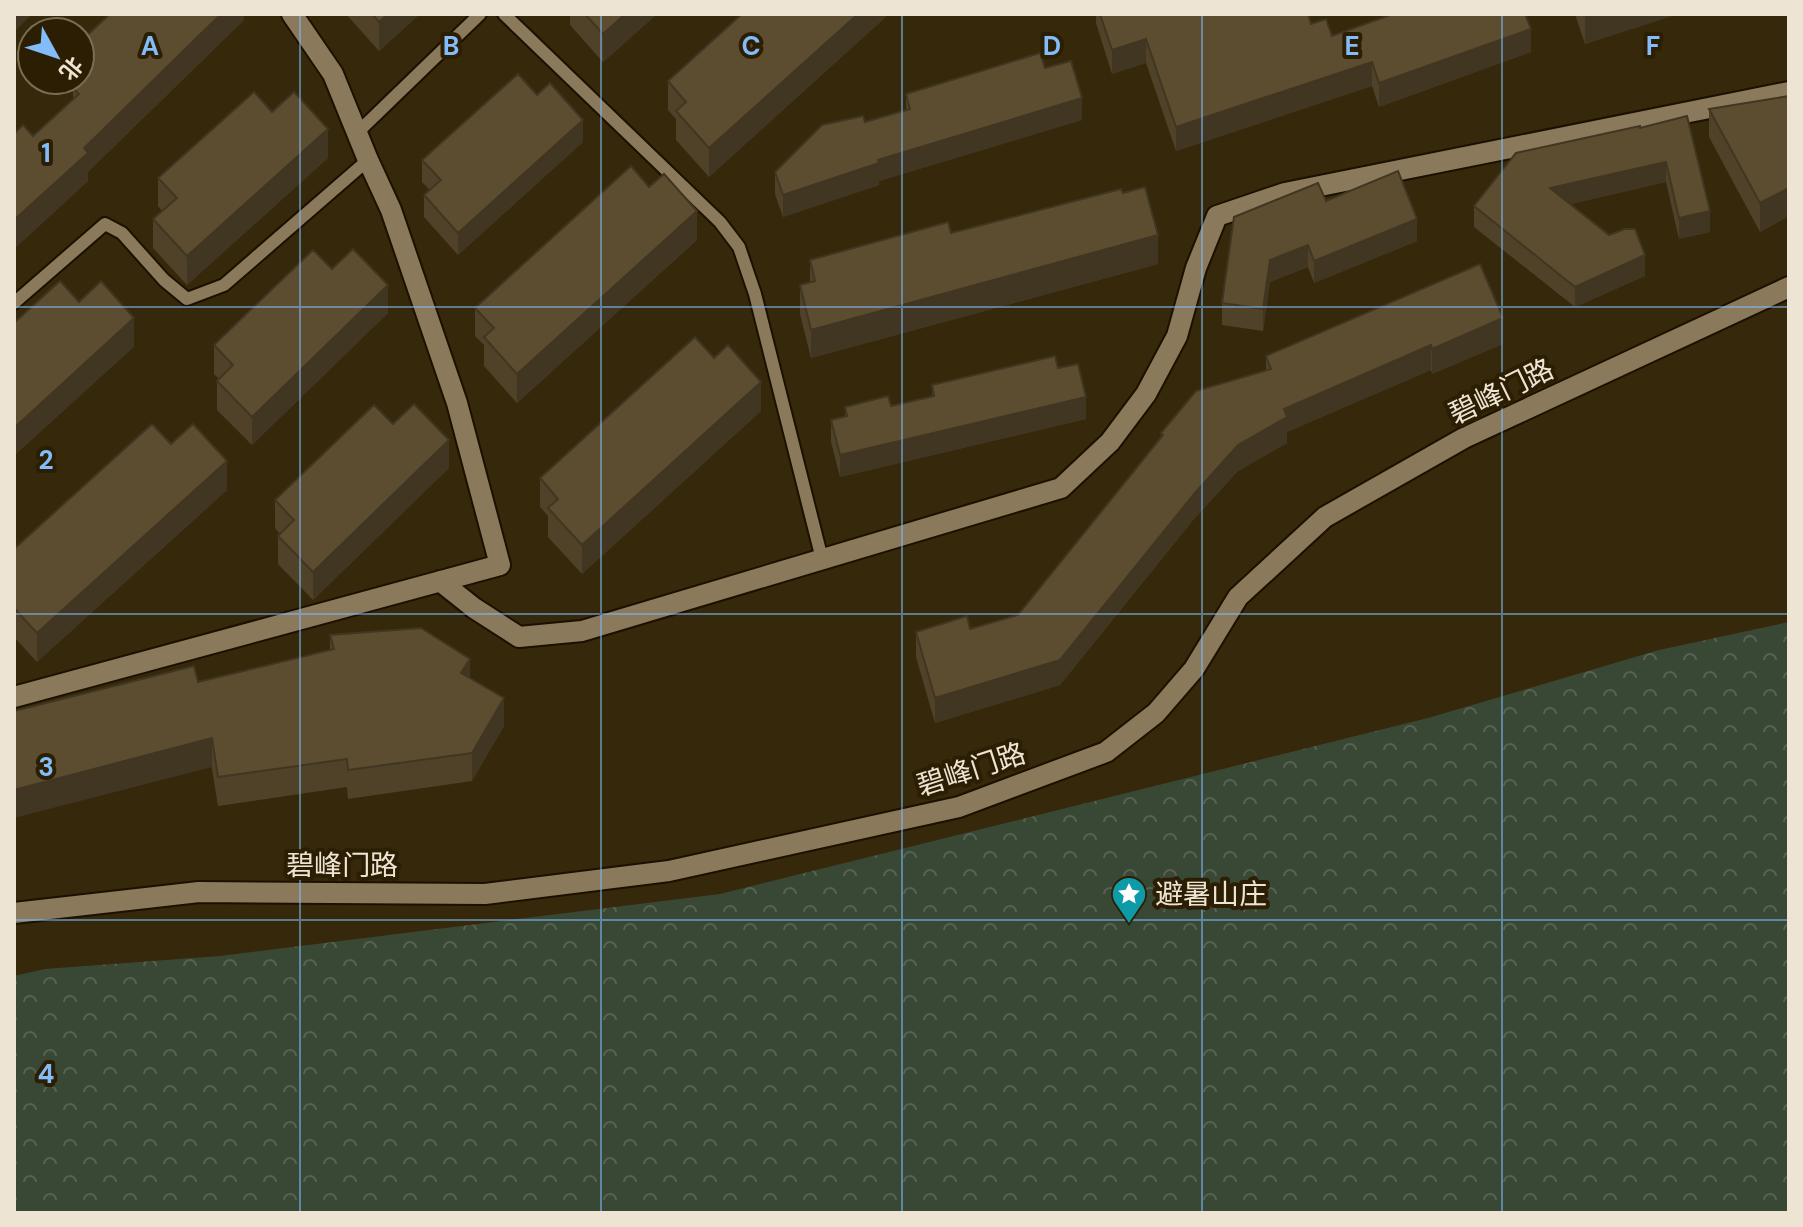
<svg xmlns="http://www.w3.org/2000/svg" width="1803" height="1227" viewBox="0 0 1803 1227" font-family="'DM Sans','Noto Sans SC',sans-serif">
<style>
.park{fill:url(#park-crowns)}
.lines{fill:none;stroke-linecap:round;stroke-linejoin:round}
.lane-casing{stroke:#1c1100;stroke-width:16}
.street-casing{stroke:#1c1100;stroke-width:24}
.secondary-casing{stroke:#1c1100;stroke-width:24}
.lane{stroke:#8a795b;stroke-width:12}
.street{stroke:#8a795b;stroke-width:20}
.secondary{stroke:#8a795b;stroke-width:20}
.wall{fill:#504229}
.shaded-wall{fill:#413622}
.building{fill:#5d4d30;stroke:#413622;stroke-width:2}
.grid{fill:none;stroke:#82bcfa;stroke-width:2;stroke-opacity:0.55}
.labels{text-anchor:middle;stroke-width:8;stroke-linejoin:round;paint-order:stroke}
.street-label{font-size:28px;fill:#ede4d4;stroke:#2c1e02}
.poi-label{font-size:28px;fill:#ede4d4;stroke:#2c1e02;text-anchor:start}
.grid-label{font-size:26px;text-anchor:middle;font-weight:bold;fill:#82bcfa;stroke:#2c1e02;stroke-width:8;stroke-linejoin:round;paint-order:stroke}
</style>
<defs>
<pattern id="park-crowns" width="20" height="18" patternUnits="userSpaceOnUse" patternTransform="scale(2)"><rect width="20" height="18" fill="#384835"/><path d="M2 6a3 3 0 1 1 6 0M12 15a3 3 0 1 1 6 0" fill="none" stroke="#556251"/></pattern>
</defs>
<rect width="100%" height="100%" fill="#36280b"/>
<path class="park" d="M1789 622V1213H14V976L45 969 220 956 720 894 1428 718 1659 650Z"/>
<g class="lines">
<defs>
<path id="lane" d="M504 14 720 222 739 247 755 294 822 559
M357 133 480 14
M14 303 105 224 122 233 164 280 187 299 224 285 368 160"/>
<path id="street" d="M440 581 474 608 519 637 582 631 1061 488 1110 442 1146 394 1177 336 1196 268 1217 216 1285 193 1789 92
M14 697 500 565 457 403 391 210 368 160 333 74 292 14"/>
<path id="secondary" d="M14 913 199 892 485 894 669 871 959 807 1106 752 1156 713 1194 669 1238 597 1325 517 1464 438 1789 287"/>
</defs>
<use href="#lane" class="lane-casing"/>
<use href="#street" class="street-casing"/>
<use href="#secondary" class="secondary-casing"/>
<use href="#lane" class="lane"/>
<use href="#street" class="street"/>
<use href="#secondary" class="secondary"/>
</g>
<path class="wall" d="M244 14V20L88 172V181L14 249V134L33 136 73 100V88L75 86 70 80H80V42Z
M346 14H420L379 51Z
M570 14H657L603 62 570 25Z
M742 14H889L709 177 676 140V119L668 110V81Z
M1096 14H1308L1311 24 1332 36 1531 52 1379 107 1372 86 1176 151 1146 63 1112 74 1096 23Z
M1575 14H1678L1585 44Z
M1045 68 1082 120 879 181V185L783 217 775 194V172L865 122 906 110V94Z
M537 95 583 142 458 255 424 217V195L430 190 422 182V160Z
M1789 96V216L1760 232 1709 137V109Z
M272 112 328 158 187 285 153 248V219L162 211 158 206V178Z
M1687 116 1710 232 1679 239 1666 182 1570 204 1645 276 1575 307 1474 227V206L1640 128Z
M649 187 697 240 517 403 484 366V345L475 336V308Z
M1123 193 1158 264 811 358 800 314V285L810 283V260L951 233Z
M1326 201 1417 241 1314 283 1308 267 1270 282 1263 331 1222 325V303Z
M1480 264 1503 344 1432 374 1431 370 1287 432V443L1238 471 1194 519 1060 685 935 723 916 657V632L970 629 1018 615 1161 438V433L1266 370V356Z
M332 269 388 313 252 445 217 410V381L219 379 214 374V345Z
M1058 368 1086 419 840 477 831 442V420L845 417V407L891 406 932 397V385Z
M761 411 582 574 548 537V516L540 507V478Z
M393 424 449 468 313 600 278 564V536L280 534 275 528V500Z
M171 444 227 490 37 662 14 637V549Z
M330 635 470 678 504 726 472 781 348 799 347 787 218 806 198 682 330 650Z"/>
<path class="shaded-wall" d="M14 14H32L14 32Z
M221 14H244V20L88 172V181L14 249V220L84 148Z
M388 14H420L379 51V22Z
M625 14H657L603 62V34Z
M858 14H889L709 177V148Z
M1591 14H1678L1585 44V16Z
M1531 29V52L1379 107V83Z
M1146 39V63L1112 74V50Z
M1372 62V86L1176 151V127Z
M1082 98V120L879 181V185L783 217V195L878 160Z
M583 120V142L458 255V233Z
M328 129V158L187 285V256Z
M1666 162V182L1550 209V188Z
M1789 188V216L1760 232V203Z
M697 211V240L517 403V374Z
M1710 211V232L1679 239V218Z
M1417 219V241L1314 283V261Z
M1158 235V264L811 358V330Z
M1308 245V267L1270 282 1263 331V309L1270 260Z
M1645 255V276L1575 307V287Z
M388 285V313L252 445V417Z
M134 318V347L14 456V428Z
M1503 318V344L1432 374V349Z
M1431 345V370L1287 432V443L1238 471 1194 519 1060 685 935 723V698L1194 494 1238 445 1284 409Z
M761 382V411L582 574V545Z
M1086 397V419L840 477V455Z
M449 440V468L313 600V572Z
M227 461V490L37 662V633Z
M470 659V688L461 673Z
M504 698V726L472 781V753Z
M212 738V767L14 818V790Z"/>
<path class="building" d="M110 14H221L84 148 88 153 14 220V134L23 125 33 136 79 94 73 88 89 72 80 62V42Z
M372 14H388L379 22Z
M585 14H625L603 34Z
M742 14H858L709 148 676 111 686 102 668 81Z
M1100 14H1308L1311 24 1326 19 1332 36 1393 14H1525L1531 29 1379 83 1372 62 1176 127 1146 39 1112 50Z
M1040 53 1045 68 1071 61 1082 98 878 160 879 163 783 195 775 172 822 125 863 116 865 122 910 109 906 94Z
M518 74 537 95 550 83 583 120 458 233 424 195 441 180 422 160Z
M254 92 272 112 294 92 328 129 187 256 153 219 177 198 158 178Z
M1789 96V188L1760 203 1709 109Z
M1687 116 1710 211 1679 218 1666 162 1550 188 1609 235 1625 229H1635L1645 255 1575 287 1474 206 1516 153 1640 126V128Z
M631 166 649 187 664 174 697 211 517 374 484 337 494 328 475 308Z
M1398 171 1417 219 1314 261 1308 245 1270 260 1263 309 1222 303 1234 217 1318 183 1326 201Z
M1145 187 1158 235 811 330 800 285 815 281 810 260 948 222 951 233 1121 189 1123 193Z
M353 249 388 285 252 417 217 381 233 365 214 345 313 250 332 269Z
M1480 264 1503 318 1432 349 1431 345 1284 409 1287 417 1238 445 1194 494 1060 660 935 698 916 632 967 616 970 629 1018 615 1163 435 1161 433 1196 391 1271 369 1266 356Z
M60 281 79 302 101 281 134 318 14 428V323Z
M695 337 714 358 728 345 761 382 582 545 548 508 558 499 540 478Z
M1055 356 1058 368 1078 364 1086 397 840 455 831 420 847 416 845 407 888 396 891 406 934 396 932 385Z
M414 404 449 440 313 572 278 536 294 520 275 500 374 405 393 424Z
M152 424 171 444 193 424 227 461 37 633 14 608V549Z
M421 628 470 659 461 673 504 698 472 753 348 770 347 759 218 777 212 738 14 790V711L194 666 198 682 334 649 330 635Z"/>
<path class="grid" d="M300 14V1213M601 14V1213M902 14V1213M1202 14V1213M1502 14V1213M14 307H1789M14 614H1789M14 920H1789"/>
<defs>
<symbol id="sight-pin" viewBox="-11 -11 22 30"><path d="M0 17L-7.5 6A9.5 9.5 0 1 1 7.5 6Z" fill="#0f9aa8" stroke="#2c1e02"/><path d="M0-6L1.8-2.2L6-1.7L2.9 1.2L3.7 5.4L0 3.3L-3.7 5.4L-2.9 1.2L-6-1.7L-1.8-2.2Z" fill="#fff"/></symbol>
</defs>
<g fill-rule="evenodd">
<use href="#sight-pin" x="1109" y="874" width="40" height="54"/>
</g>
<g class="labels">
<g class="street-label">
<text transform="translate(1501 391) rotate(-26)" y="10">碧峰门路</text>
<text transform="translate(971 769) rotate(-18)" y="10">碧峰门路</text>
<text x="342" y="875">碧峰门路</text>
</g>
<g class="poi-label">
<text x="1155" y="904">避暑山庄</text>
</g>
</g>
<g class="grid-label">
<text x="150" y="55">A</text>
<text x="451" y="55">B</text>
<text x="751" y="55">C</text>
<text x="1052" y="55">D</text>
<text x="1352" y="55">E</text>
<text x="1653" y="55">F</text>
<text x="46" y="162">1</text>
<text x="46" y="469">2</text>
<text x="46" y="776">3</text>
<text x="46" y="1083">4</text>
</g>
<rect width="1803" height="1227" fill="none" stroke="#ede4d4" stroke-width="32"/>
<g transform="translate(56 56) rotate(130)"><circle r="38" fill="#2c1e02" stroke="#796d56" stroke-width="2"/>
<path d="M0-6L14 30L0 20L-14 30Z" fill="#82bcfa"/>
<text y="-12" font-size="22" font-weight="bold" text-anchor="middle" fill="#ede4d4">北</text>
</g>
</svg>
